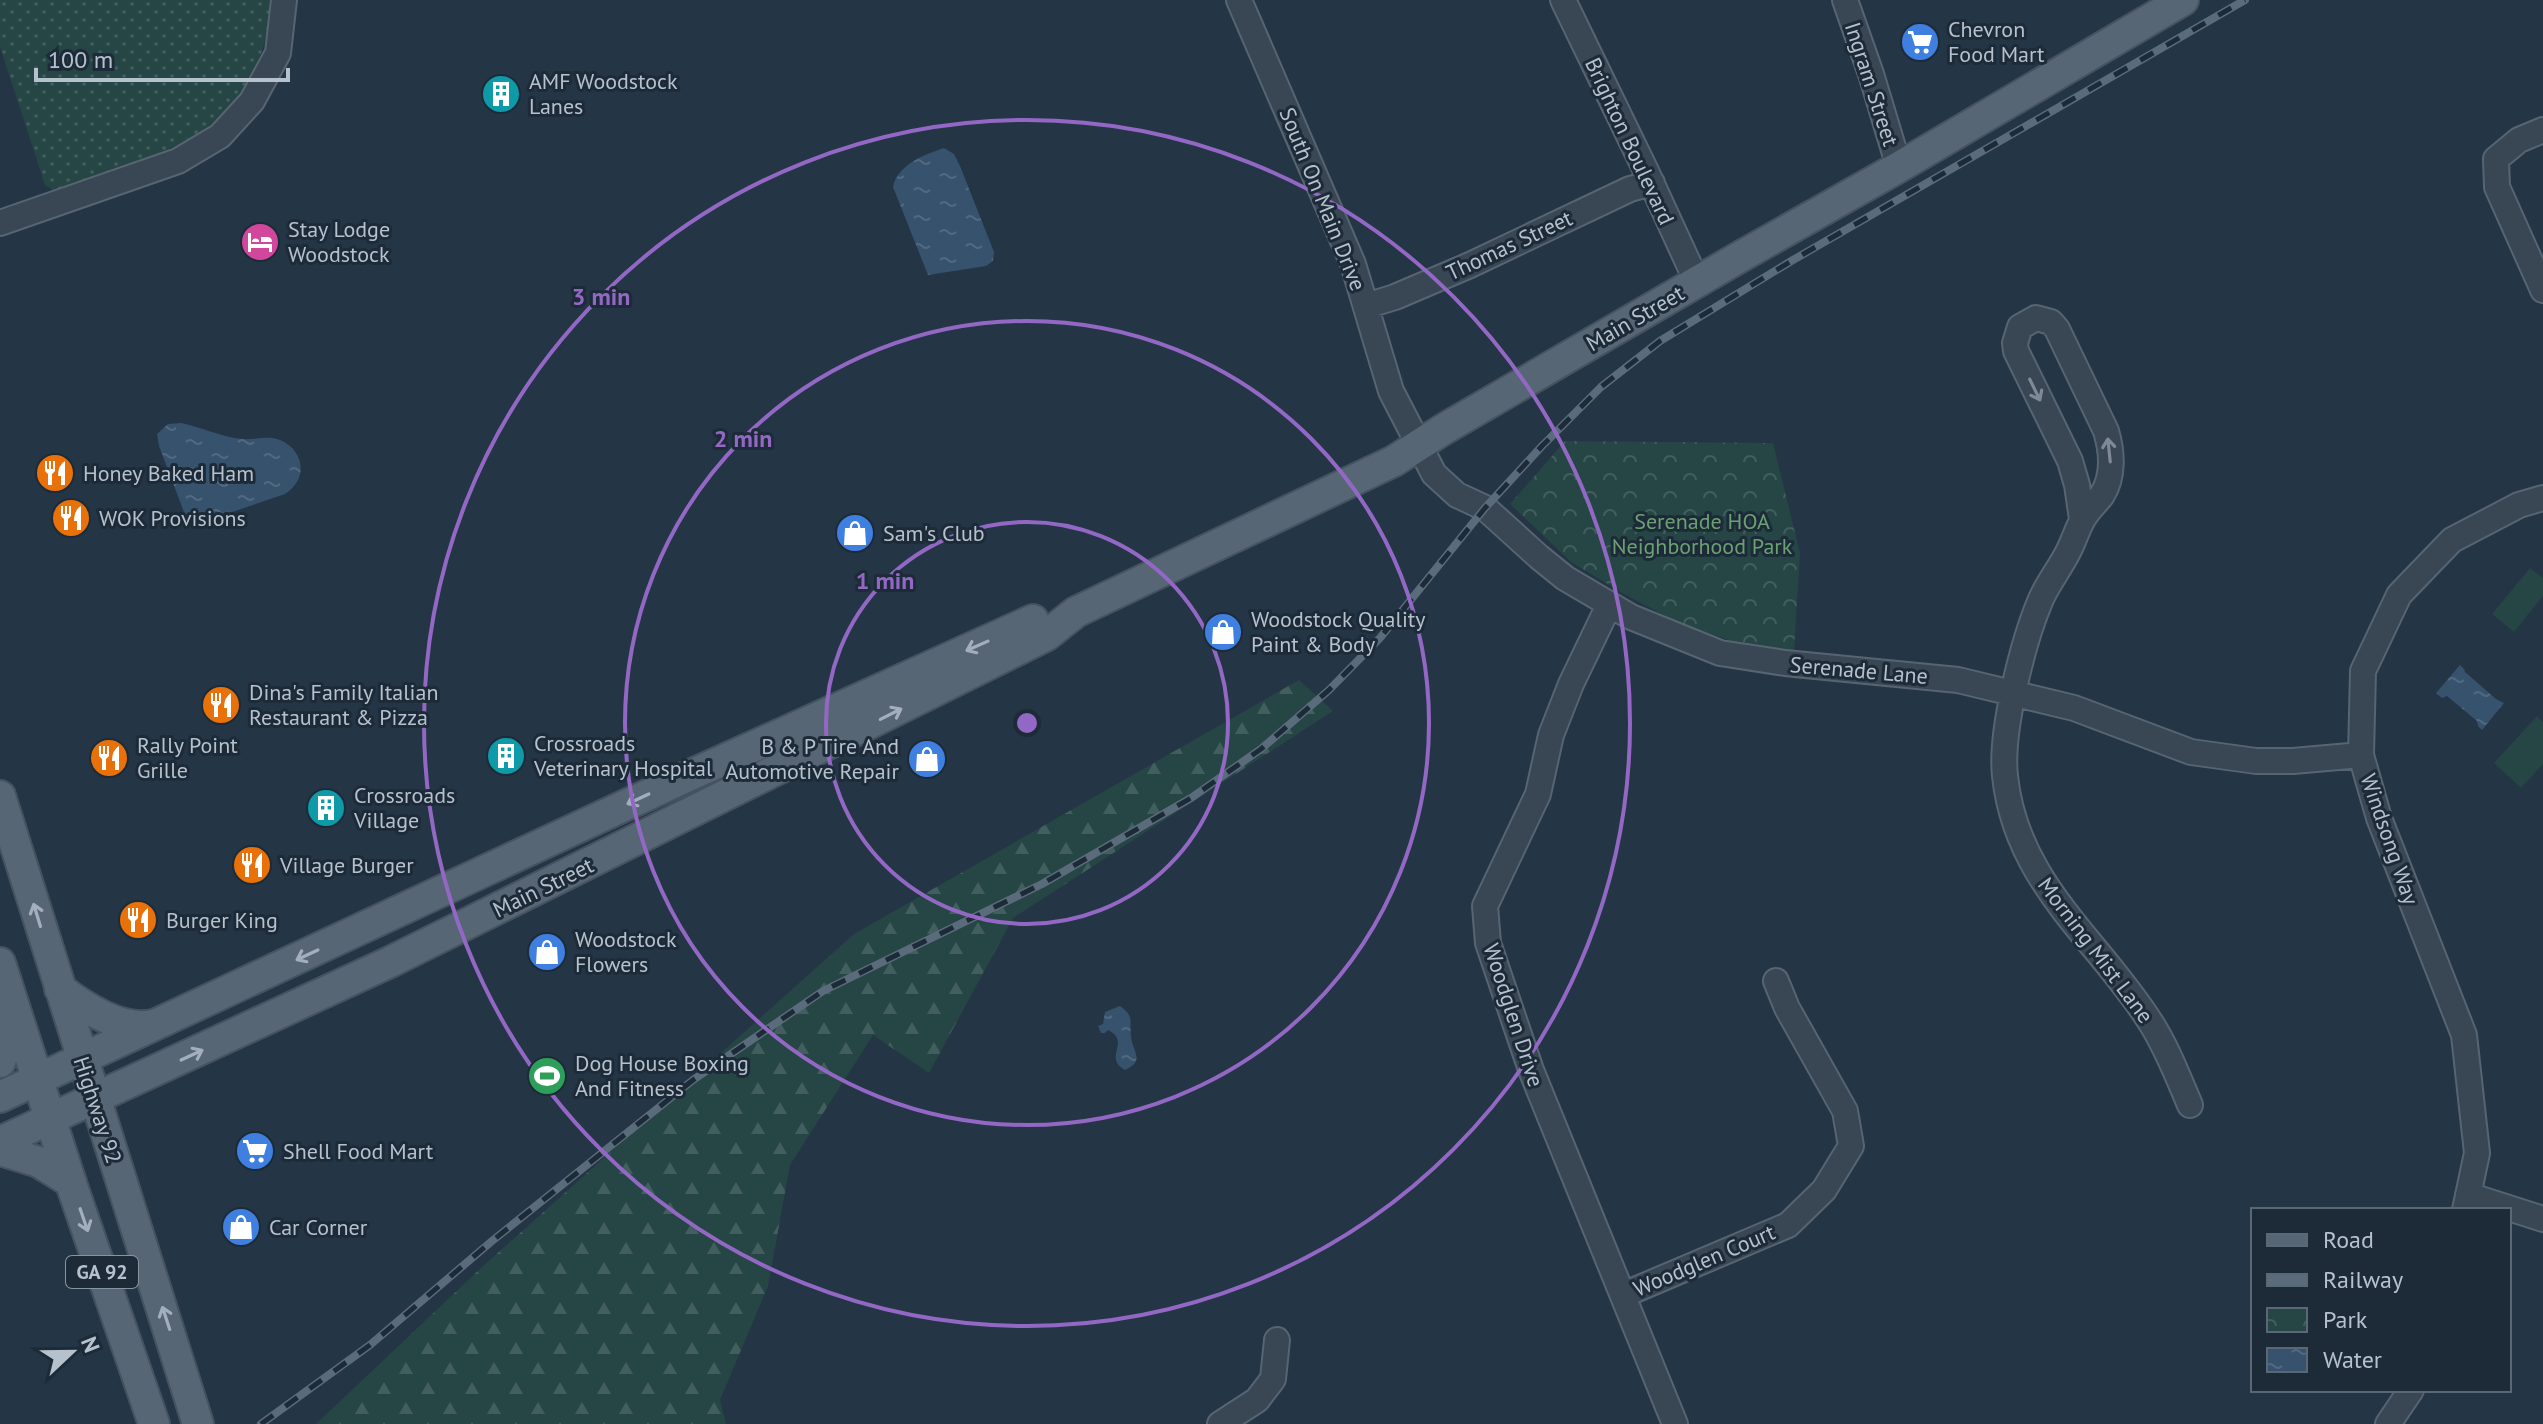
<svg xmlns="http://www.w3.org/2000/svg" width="2543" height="1424" viewBox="0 0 2543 1424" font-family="'PT Sans',sans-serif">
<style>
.grass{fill:url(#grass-dots)}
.forest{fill:url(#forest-firs)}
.park{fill:url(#park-crowns)}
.pitch{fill:#264545}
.water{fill:url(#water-ripples)}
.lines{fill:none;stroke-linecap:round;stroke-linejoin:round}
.minor-casing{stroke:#576471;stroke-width:28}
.major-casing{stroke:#455260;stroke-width:34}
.minor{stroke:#394654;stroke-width:24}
.major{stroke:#576674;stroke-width:30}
.rail-casing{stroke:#5a6b7b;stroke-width:8}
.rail{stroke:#1d2b39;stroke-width:5;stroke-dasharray:15;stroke-linecap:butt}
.oneway{stroke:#7e8a97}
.oneway2{stroke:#a3afbc}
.ring{fill:none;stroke:#9368c5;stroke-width:4}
.labels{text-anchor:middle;stroke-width:6;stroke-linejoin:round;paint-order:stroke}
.shield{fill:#1d2b39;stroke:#8894a1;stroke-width:2}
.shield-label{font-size:20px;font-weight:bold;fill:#b6c1ce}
.poi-label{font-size:22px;fill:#b6c1ce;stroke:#1d2b39;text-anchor:start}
.street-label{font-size:22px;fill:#b6c1ce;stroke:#1d2b39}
.park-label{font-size:22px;fill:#6ba172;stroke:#1d2b39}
.centre{fill:#9368c5;stroke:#1d2b39;stroke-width:4}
.ring-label{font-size:24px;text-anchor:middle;font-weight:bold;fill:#9368c5;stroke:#1d2b39;stroke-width:6;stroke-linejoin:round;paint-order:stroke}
</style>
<defs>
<pattern id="grass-dots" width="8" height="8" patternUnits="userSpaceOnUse" patternTransform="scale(2)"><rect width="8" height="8" fill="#264545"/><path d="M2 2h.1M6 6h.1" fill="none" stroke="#435e5f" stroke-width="1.8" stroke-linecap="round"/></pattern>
<pattern id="forest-firs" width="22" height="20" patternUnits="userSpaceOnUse" patternTransform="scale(2)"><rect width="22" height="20" fill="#264545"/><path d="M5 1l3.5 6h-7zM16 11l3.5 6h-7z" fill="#435e5f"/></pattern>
<pattern id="park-crowns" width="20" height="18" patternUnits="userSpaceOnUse" patternTransform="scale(2)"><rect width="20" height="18" fill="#264545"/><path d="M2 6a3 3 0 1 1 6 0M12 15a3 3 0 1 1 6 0" fill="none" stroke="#435e5f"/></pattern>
<pattern id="water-ripples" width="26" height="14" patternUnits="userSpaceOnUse" patternTransform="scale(2)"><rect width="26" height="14" fill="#36526d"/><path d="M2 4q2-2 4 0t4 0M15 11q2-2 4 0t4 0" fill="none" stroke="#516981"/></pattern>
</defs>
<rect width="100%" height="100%" fill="#243545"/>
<path class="grass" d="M0 0H273C267 49 250 98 210 129 192 142 169 149 148 157 118 169 87 180 56 192L45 185 0 47Z"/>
<path class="forest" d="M1299 680 1333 711 1013 918 929 1073 873 1035 790 1165 768 1286 720 1400 726 1424H316L482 1267 854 934Z"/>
<path class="park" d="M1565 441 1773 443 1800 553 1794 651 1734 642 1679 623 1626 595 1571 562 1510 504Z"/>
<path class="pitch" d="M2530 568 2543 578V596L2514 632 2492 614Z
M2537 716 2543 722V764L2521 788 2494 763Z"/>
<path class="water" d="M944 148 954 154 960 166 994 252 993 261 986 266 928 275 893 187C898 164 924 155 944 148Z
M181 423C201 427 221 437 242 439 254 440 268 435 280 440 304 450 309 479 285 494L200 523 187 520 159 446 157 434 168 424Z
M2460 665 2464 669 2465 672 2496 699 2504 703 2482 730 2478 726 2477 721 2447 696 2442 698 2436 693Z
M1120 1006C1135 1017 1129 1020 1131 1036 1132 1051 1146 1061 1125 1070 1102 1057 1132 1042 1108 1030L1105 1033H1101L1098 1026 1103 1024 1105 1012Z"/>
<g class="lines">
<defs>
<path id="minor" d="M1239 0 1353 264 1391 391 1434 474 1457 495 1485 508 1539 557 1565 578 1631 617 1720 653 1785 663 1958 680 2074 708 2191 752 2256 761H2293L2361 755
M1563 0 1646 171 1697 282
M1845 0 1871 74 1899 167
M2543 130 2519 140 2496 159 2497 187 2543 290
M0 223 178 161 220 136 252 101 278 53 284 0
M1366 306 1395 297 1470 265 1630 189 1652 183
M2082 519 2077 485 2070 461 2016 351 2015 343 2020 327 2036 318 2051 322 2057 329 2106 431C2112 451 2114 476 2102 495 2096 503 2088 510 2083 519 2077 529 2074 541 2068 552 2060 568 2048 583 2041 599 2023 641 2000 732 2005 776 2016 883 2098 939 2151 1023 2167 1048 2178 1077 2190 1105
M1609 605 1571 684 1551 735 1538 794 1485 906 1488 943 1531 1070 1675 1424
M2468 1195 2543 1219
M2465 1210 2477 1153 2464 1035 2379 818 2361 755 2363 671 2399 595 2452 540 2519 505 2543 498
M1623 1295 1788 1225 1824 1190 1851 1146 1845 1111 1787 1008 1776 981
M1220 1424 1257 1400 1273 1379 1277 1340
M2388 1424 2411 1390"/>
<path id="major" d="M0 796 198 1424
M0 963 73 1189 154 1424
M60 989C85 1008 121 1032 153 1025
M0 1062 7 1041 13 1008
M0 1097 686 777 1033 620
M0 1142 390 962 1047 635 1076 612 1394 461 1444 429 1738 258 1899 167 2183 0
M0 1150 39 1162 71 1182"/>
</defs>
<use href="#minor" class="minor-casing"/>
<use href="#major" class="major-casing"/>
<use href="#minor" class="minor"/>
<use href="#major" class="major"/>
<defs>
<path id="rail" d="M261 1424 370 1345 492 1241 693 1080 823 991 1042 884 1191 798 1261 749 1329 690 1380 638 1485 508 1542 446 1601 387 1660 341 1793 260 2245 0"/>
</defs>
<use href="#rail" class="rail-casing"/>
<use href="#rail" class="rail"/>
</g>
<defs><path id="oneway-shaft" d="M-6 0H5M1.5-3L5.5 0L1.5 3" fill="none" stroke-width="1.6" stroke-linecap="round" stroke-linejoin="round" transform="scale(2)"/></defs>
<g class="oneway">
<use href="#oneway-shaft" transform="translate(2035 390) rotate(64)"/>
<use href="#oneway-shaft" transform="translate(2109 450) rotate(-96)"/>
</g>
<g class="oneway2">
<use href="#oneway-shaft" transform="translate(977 646) rotate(156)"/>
<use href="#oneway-shaft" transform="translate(891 714) rotate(-27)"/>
<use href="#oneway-shaft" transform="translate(638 799) rotate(155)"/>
<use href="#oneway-shaft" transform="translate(37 915) rotate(-107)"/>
<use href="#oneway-shaft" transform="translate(307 955) rotate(155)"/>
<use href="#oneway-shaft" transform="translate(192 1055) rotate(-25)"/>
<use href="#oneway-shaft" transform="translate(84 1220) rotate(71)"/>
<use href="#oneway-shaft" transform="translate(166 1318) rotate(-108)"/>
</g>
<g class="ring">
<circle cx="1027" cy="723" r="201"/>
<circle cx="1027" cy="723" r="402"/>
<circle cx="1027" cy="723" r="603"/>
</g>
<defs>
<symbol id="supermarket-disc" viewBox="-11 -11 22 22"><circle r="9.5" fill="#3f7fe0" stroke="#1d2b39"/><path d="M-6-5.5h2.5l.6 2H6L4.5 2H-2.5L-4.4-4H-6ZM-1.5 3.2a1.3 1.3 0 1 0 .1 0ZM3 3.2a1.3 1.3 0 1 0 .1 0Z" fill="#fff"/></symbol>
<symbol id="building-disc" viewBox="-11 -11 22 22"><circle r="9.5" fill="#0f9aa8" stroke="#1d2b39"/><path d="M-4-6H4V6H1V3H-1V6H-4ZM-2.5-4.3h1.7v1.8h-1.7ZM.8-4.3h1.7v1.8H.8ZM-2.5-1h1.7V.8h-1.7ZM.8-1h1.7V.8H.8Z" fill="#fff"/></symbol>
<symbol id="hotel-disc" viewBox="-11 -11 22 22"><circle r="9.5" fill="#d1479c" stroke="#1d2b39"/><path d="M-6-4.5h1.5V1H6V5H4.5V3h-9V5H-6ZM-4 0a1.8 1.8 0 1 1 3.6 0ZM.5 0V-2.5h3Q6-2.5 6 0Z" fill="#fff"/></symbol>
<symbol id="restaurant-disc" viewBox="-11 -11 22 22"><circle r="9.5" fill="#e8710a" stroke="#1d2b39"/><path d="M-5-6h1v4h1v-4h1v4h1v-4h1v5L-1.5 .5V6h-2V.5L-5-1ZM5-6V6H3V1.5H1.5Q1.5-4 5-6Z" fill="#fff"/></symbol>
<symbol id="shop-disc" viewBox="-11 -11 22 22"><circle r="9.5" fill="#3f7fe0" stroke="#1d2b39"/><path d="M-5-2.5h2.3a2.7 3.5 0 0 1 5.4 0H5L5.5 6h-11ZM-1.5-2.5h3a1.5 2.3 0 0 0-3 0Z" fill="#fff"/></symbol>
<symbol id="stadium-disc" viewBox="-11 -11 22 22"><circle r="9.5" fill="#2e9e5b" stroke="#1d2b39"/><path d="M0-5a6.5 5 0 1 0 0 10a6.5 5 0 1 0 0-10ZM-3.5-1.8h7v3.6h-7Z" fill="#fff"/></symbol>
</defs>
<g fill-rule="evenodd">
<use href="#supermarket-disc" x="1898" y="20" width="44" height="44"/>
<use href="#building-disc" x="479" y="72" width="44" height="44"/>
<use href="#hotel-disc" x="238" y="220" width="44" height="44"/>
<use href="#restaurant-disc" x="33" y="451" width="44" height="44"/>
<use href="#restaurant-disc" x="49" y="496" width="44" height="44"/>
<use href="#shop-disc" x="833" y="511" width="44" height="44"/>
<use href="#shop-disc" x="1201" y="610" width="44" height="44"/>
<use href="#restaurant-disc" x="199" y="683" width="44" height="44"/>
<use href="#building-disc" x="484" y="734" width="44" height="44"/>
<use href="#restaurant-disc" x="87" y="736" width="44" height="44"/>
<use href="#shop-disc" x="905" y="737" width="44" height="44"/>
<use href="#building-disc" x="304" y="786" width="44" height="44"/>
<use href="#restaurant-disc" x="230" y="843" width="44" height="44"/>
<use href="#restaurant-disc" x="116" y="898" width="44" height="44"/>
<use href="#shop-disc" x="525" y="930" width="44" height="44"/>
<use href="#stadium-disc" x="525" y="1054" width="44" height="44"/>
<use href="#supermarket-disc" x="233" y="1129" width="44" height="44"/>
<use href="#shop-disc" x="219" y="1205" width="44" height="44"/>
</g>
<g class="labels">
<rect class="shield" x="66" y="1256" width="72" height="32" rx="6"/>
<g class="shield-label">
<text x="102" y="1279">GA 92</text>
</g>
<g class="poi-label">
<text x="1948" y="37">Chevron<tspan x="1948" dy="25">Food Mart</tspan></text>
<text x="529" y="89">AMF Woodstock<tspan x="529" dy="25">Lanes</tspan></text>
<text x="288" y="237">Stay Lodge<tspan x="288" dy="25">Woodstock</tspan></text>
<text x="83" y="481">Honey Baked Ham</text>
<text x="99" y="526">WOK Provisions</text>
<text x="883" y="541">Sam's Club</text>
<text x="1251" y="627">Woodstock Quality<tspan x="1251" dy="25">Paint &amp; Body</tspan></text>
<text x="249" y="700">Dina's Family Italian<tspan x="249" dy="25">Restaurant &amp; Pizza</tspan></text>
<text x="534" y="751">Crossroads<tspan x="534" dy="25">Veterinary Hospital</tspan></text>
<text x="137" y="753">Rally Point<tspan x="137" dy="25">Grille</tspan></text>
<text x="899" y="754" text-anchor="end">B &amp; P Tire And<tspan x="899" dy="25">Automotive Repair</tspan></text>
<text x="354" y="803">Crossroads<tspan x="354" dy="25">Village</tspan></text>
<text x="280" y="873">Village Burger</text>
<text x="166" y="928">Burger King</text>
<text x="575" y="947">Woodstock<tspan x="575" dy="25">Flowers</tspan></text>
<text x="575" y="1071">Dog House Boxing<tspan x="575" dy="25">And Fitness</tspan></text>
<text x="283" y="1159">Shell Food Mart</text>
<text x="269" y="1235">Car Corner</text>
</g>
<g class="street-label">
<text transform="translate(1872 84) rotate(72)" y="8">Ingram Street</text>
<text transform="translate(1630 141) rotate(65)" y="8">Brighton Boulevard</text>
<text transform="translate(1323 199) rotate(68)" y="8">South On Main Drive</text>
<text transform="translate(1509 245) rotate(-25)" y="8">Thomas Street</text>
<text transform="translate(1635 318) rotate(-30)" y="8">Main Street</text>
<text transform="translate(1859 670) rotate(5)" y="8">Serenade Lane</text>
<text transform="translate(2390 839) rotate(71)" y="8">Windsong Way</text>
<text transform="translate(543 887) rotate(-26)" y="8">Main Street</text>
<text transform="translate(2096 950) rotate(53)" y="8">Morning Mist Lane</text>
<text transform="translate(1514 1015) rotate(72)" y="8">Woodglen Drive</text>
<text transform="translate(98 1110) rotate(72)" y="8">Highway 92</text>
<text transform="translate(1704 1260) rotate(-23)" y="8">Woodglen Court</text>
</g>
<g class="park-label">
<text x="1702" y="529">Serenade HOA<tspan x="1702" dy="25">Neighborhood Park</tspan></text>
</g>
</g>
<circle cx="1027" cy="723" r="12" class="centre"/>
<g class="ring-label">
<text x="601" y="305">3 min</text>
<text x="743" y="447">2 min</text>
<text x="885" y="589">1 min</text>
</g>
<rect x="2251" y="1208" width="260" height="184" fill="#1d2b39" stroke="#5a6775" stroke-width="2"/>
<rect x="2267" y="1234" width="40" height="12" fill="#576674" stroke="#5a6775" stroke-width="2"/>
<text x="2323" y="1248" font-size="24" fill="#b6c1ce">Road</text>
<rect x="2267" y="1274" width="40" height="12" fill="#5a6b7b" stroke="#5a6775" stroke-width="2"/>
<text x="2323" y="1288" font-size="24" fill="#b6c1ce">Railway</text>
<rect x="2267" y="1308" width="40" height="24" fill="url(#park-crowns)" stroke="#5a6775" stroke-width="2"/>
<text x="2323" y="1328" font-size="24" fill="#b6c1ce">Park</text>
<rect x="2267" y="1348" width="40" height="24" fill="url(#water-ripples)" stroke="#5a6775" stroke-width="2"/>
<text x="2323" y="1368" font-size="24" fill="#b6c1ce">Water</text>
<g transform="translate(72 1352) rotate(68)" stroke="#1d2b39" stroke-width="6" paint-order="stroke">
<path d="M0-6L14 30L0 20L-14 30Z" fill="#b6c1ce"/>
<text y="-12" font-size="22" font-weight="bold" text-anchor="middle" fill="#b6c1ce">N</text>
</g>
<path d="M36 68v12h252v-12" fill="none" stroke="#b6c1ce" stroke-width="4"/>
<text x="48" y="68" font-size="24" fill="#b6c1ce" stroke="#1d2b39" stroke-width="6" paint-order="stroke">100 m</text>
</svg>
